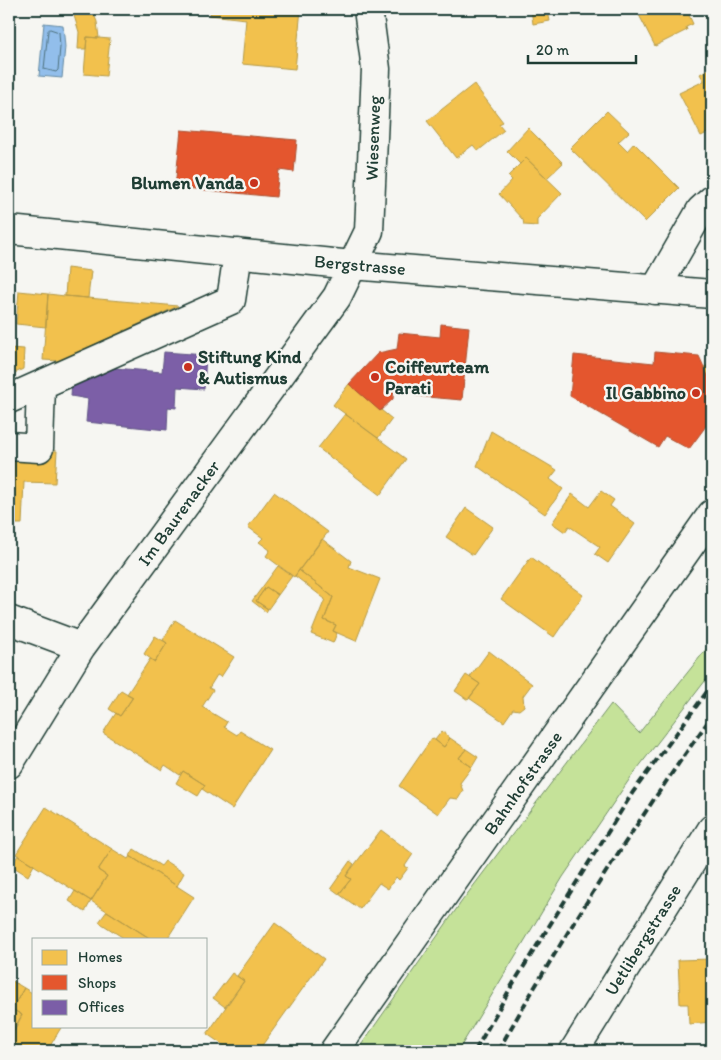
<svg xmlns="http://www.w3.org/2000/svg" width="721" height="1060" viewBox="0 0 721 1060" font-family="Itim,sans-serif">
<style>
.green{fill:#c5e299;stroke:#729066}
.water{fill:#92beeb;stroke:#648aa2}
.homes{fill:#f2c14e;stroke:#b39946}
.shops{fill:#e4572e;stroke:#a94f30}
.offices{fill:#7b5ea7;stroke:#5f5484}
.lines{fill:none;stroke-linecap:round;stroke-linejoin:round}
.shore{stroke:#4d717d;stroke-width:1}
.minor-casing{stroke:#1f3d34;stroke-width:31}
.minor{stroke:#f6f6f2;stroke-width:28}
.rail{stroke:#1f3d34;stroke-width:4;stroke-dasharray:8 4;stroke-linecap:butt}
.poi-dot{fill:#c8321e;stroke:#f6f6f2;stroke-width:2}
.labels{text-anchor:middle;stroke-width:5;stroke-linejoin:round;paint-order:stroke}
.street-label{font-size:18px;fill:#1f3d34;stroke:#f6f6f2}
.poi-label{font-size:18px;font-weight:bold;fill:#1f3d34;stroke:#f6f6f2;text-anchor:end}
</style>
<rect width="100%" height="100%" fill="#f6f6f2"/>
<filter id="ink" filterUnits="userSpaceOnUse"><feTurbulence type="fractalNoise" baseFrequency=".02" numOctaves="2"/><feDisplacementMap in="SourceGraphic" scale="10" xChannelSelector="R" yChannelSelector="G"/><feConvolveMatrix kernelMatrix="1 2 1 2 8 2 1 2 1" color-interpolation-filters="sRGB"/></filter>
<g filter="url(#ink)">
<path class="green" d="M712 642V672L631 777 563 877 458 1051H357L462 901 611 704 639 733Z"/>
<path class="water" d="M44 23 63 25 65 47 62 78 39 76Z"/>
<path class="homes" d="M72 9H92L97 22 99 38 87 37 86 49H78L79 32Z
M211 9H301L295 69 242 64 246 19 210 15Z
M531 9 548 11 550 21 533 24Z
M636 9H677L680 16 688 13 693 24 686 27 687 30 655 46Z
M87 37 110 39 106 76 84 74Z
M712 67V78L709 80 712 86V131L701 136 679 93 704 81 700 74Z
M474 84 503 122 499 124 504 130 478 151 473 145 456 158 427 121Z
M607 111 629 132 618 142 627 151 634 143 679 188 645 222 570 148Z
M528 128 563 163 547 178 526 158 520 164 507 151Z
M526 158 562 193 537 219V226L524 225 523 220 499 194 512 180 508 176Z
M67 268 91 271 88 298 65 296Z
M9 290 12 291 9 323Z
M19 291 48 294 46 327 16 324Z
M48 294 65 296 178 306 59 361 43 360Z
M9 348 24 349 23 369 9 376Z
M712 364V385L704 367Z
M349 384 392 419 378 438 333 405Z
M345 414 406 459 380 495 318 448Z
M491 431 557 470 550 479 563 489 545 514 477 466Z
M25 449 57 451 55 483 24 482 22 524H9V453Z
M601 491 614 500 610 506 635 524 608 563 595 554 600 547 569 526 565 532 552 523 572 494 589 507Z
M274 492 328 532 294 577 266 556 270 550 259 542 263 538 248 527Z
M466 508 493 527 473 555 446 537Z
M322 539 351 561 349 567 380 579 356 641 333 631 336 625 324 620 333 597 299 570Z
M531 557 583 595 554 637 501 599Z
M278 566 292 576 278 595 266 587 256 601 268 609 266 612 252 601Z
M299 570 333 597 324 620 336 625 333 631 337 633 333 643 311 634 325 599 295 576Z
M266 587 278 595 268 609 256 601Z
M175 620 234 657 221 677 217 675 209 688 213 690 202 707 227 722 224 727 237 735 240 731 270 750 232 809 202 789 205 785 183 771 180 775 165 765 162 770 103 733 116 713 120 716 133 697 127 694 150 659 155 662 167 643 163 640Z
M155 636 167 643 155 662 144 654Z
M489 651 532 684 523 696 524 706 519 710 513 709 504 722 469 698 480 684 470 677Z
M466 675 480 684 468 700 455 691Z
M121 690 133 697 120 716 109 709Z
M442 731 450 738 444 747 435 740Z
M432 738 444 747 450 738 466 749 459 758 472 767 460 783 463 791 458 799 450 798 438 814 399 786Z
M466 749 478 757 472 767 459 758Z
M183 771 205 785 198 796 176 783Z
M46 807 112 849 98 870 107 876 91 901 16 854Z
M381 830 413 854 405 866 408 868 399 880 396 877 388 889 379 883 360 909 339 894 351 879 346 876Z
M112 849 128 859 130 856 194 897 167 939H151L91 901 107 876 98 870Z
M134 849 161 866 165 861 184 873 177 886 130 856Z
M18 855 34 865 28 876 12 866Z
M350 861 354 864 346 876 351 879 339 894 331 888Z
M75 891 91 901 85 912 69 901Z
M107 911 151 939H125L99 922Z
M275 923 324 959 258 1051H232L207 1034 244 981 237 976Z
M710 954H712V1022L689 1024 688 1004H680L678 960 710 959Z
M232 973 244 981 225 1007 213 998Z
M9 979 24 988 12 1009 22 1015 9 1037Z
M24 988 34 994V1026H62L47 1051H27L9 1041 22 1015 12 1009Z"/>
<path class="shops" d="M181 130 297 140 294 172 279 170 276 197 175 187Z
M441 324 469 327 462 400 415 396V389L394 387 393 399 380 411 349 384 378 353 397 349 399 333 440 337Z
M655 352 699 356 712 385V418L689 449 665 436 658 447 570 396 574 355 654 363Z"/>
<path class="offices" d="M164 352 206 355 204 389 177 387 176 408 168 407 167 430 86 422 88 399 71 396 72 379 102 367 162 372Z"/>
<g class="lines">
<path class="shore" d="M50 29 59 32 60 47 58 70 56 72 44 69 48 31Z"/>
<defs>
<path id="minor" d="M9 230 352 265 712 294
M655 290 701 210 712 200
M9 399 231 300 238 253
M9 446 39 448 41 385
M9 620 81 647
M9 764 81 647 337 297 369 231 376 69 368 9
M334 1051 712 514
M574 1051 712 829"/>
</defs>
<use href="#minor" class="minor-casing"/>
<use href="#minor" class="minor"/>
<path class="rail" d="M475 1051 511 987 633 792 712 685
M498 1051C563 935 635 824 712 716"/>
</g>
</g>
<g class="poi-dot">
<circle cx="254" cy="183" r="5"/>
<circle cx="188" cy="367" r="5"/>
<circle cx="375" cy="377" r="5"/>
<circle cx="696" cy="393" r="5"/>
</g>
<g class="labels">
<g class="street-label">
<text transform="translate(373 138) rotate(-88)" y="6">Wiesenweg</text>
<text transform="translate(360 265) rotate(5)" y="6">Bergstrasse</text>
<text transform="translate(179 513) rotate(-54)" y="6">Im Baurenacker</text>
<text transform="translate(523 783) rotate(-55)" y="6">Bahnhofstrasse</text>
<text transform="translate(643 940) rotate(-58)" y="6">Uetlibergstrasse</text>
</g>
<g class="poi-label">
<text x="244" y="189">Blumen Vanda</text>
<text x="198" y="363" text-anchor="start">Stiftung Kind<tspan x="198" dy="21">&amp; Autismus</tspan></text>
<text x="385" y="373" text-anchor="start">Coiffeurteam<tspan x="385" dy="21">Parati</tspan></text>
<text x="686" y="399">Il Gabbino</text>
</g>
</g>
<rect width="721" height="1060" fill="none" stroke="#f6f6f2" stroke-width="30"/>
<rect x="15" y="15" width="691" height="1030" fill="none" stroke="#1f3d34" stroke-width="2" filter="url(#ink)"/>
<rect x="32" y="938" width="175" height="90" fill="#f6f6f2" stroke="#a0aca6"/>
<rect x="42" y="950" width="25" height="15" fill="#f2c14e" stroke="#a0aca6"/>
<text x="78" y="962" font-size="15" fill="#1f3d34">Homes</text>
<rect x="42" y="975" width="25" height="15" fill="#e4572e" stroke="#a0aca6"/>
<text x="78" y="988" font-size="15" fill="#1f3d34">Shops</text>
<rect x="42" y="1000" width="25" height="15" fill="#7b5ea7" stroke="#a0aca6"/>
<text x="78" y="1012" font-size="15" fill="#1f3d34">Offices</text>
<path d="M528 55v8h108v-8" fill="none" stroke="#1f3d34" stroke-width="2.5"/>
<text x="536" y="55" font-size="15" fill="#1f3d34" stroke="#f6f6f2" stroke-width="4" paint-order="stroke">20 m</text>
</svg>
